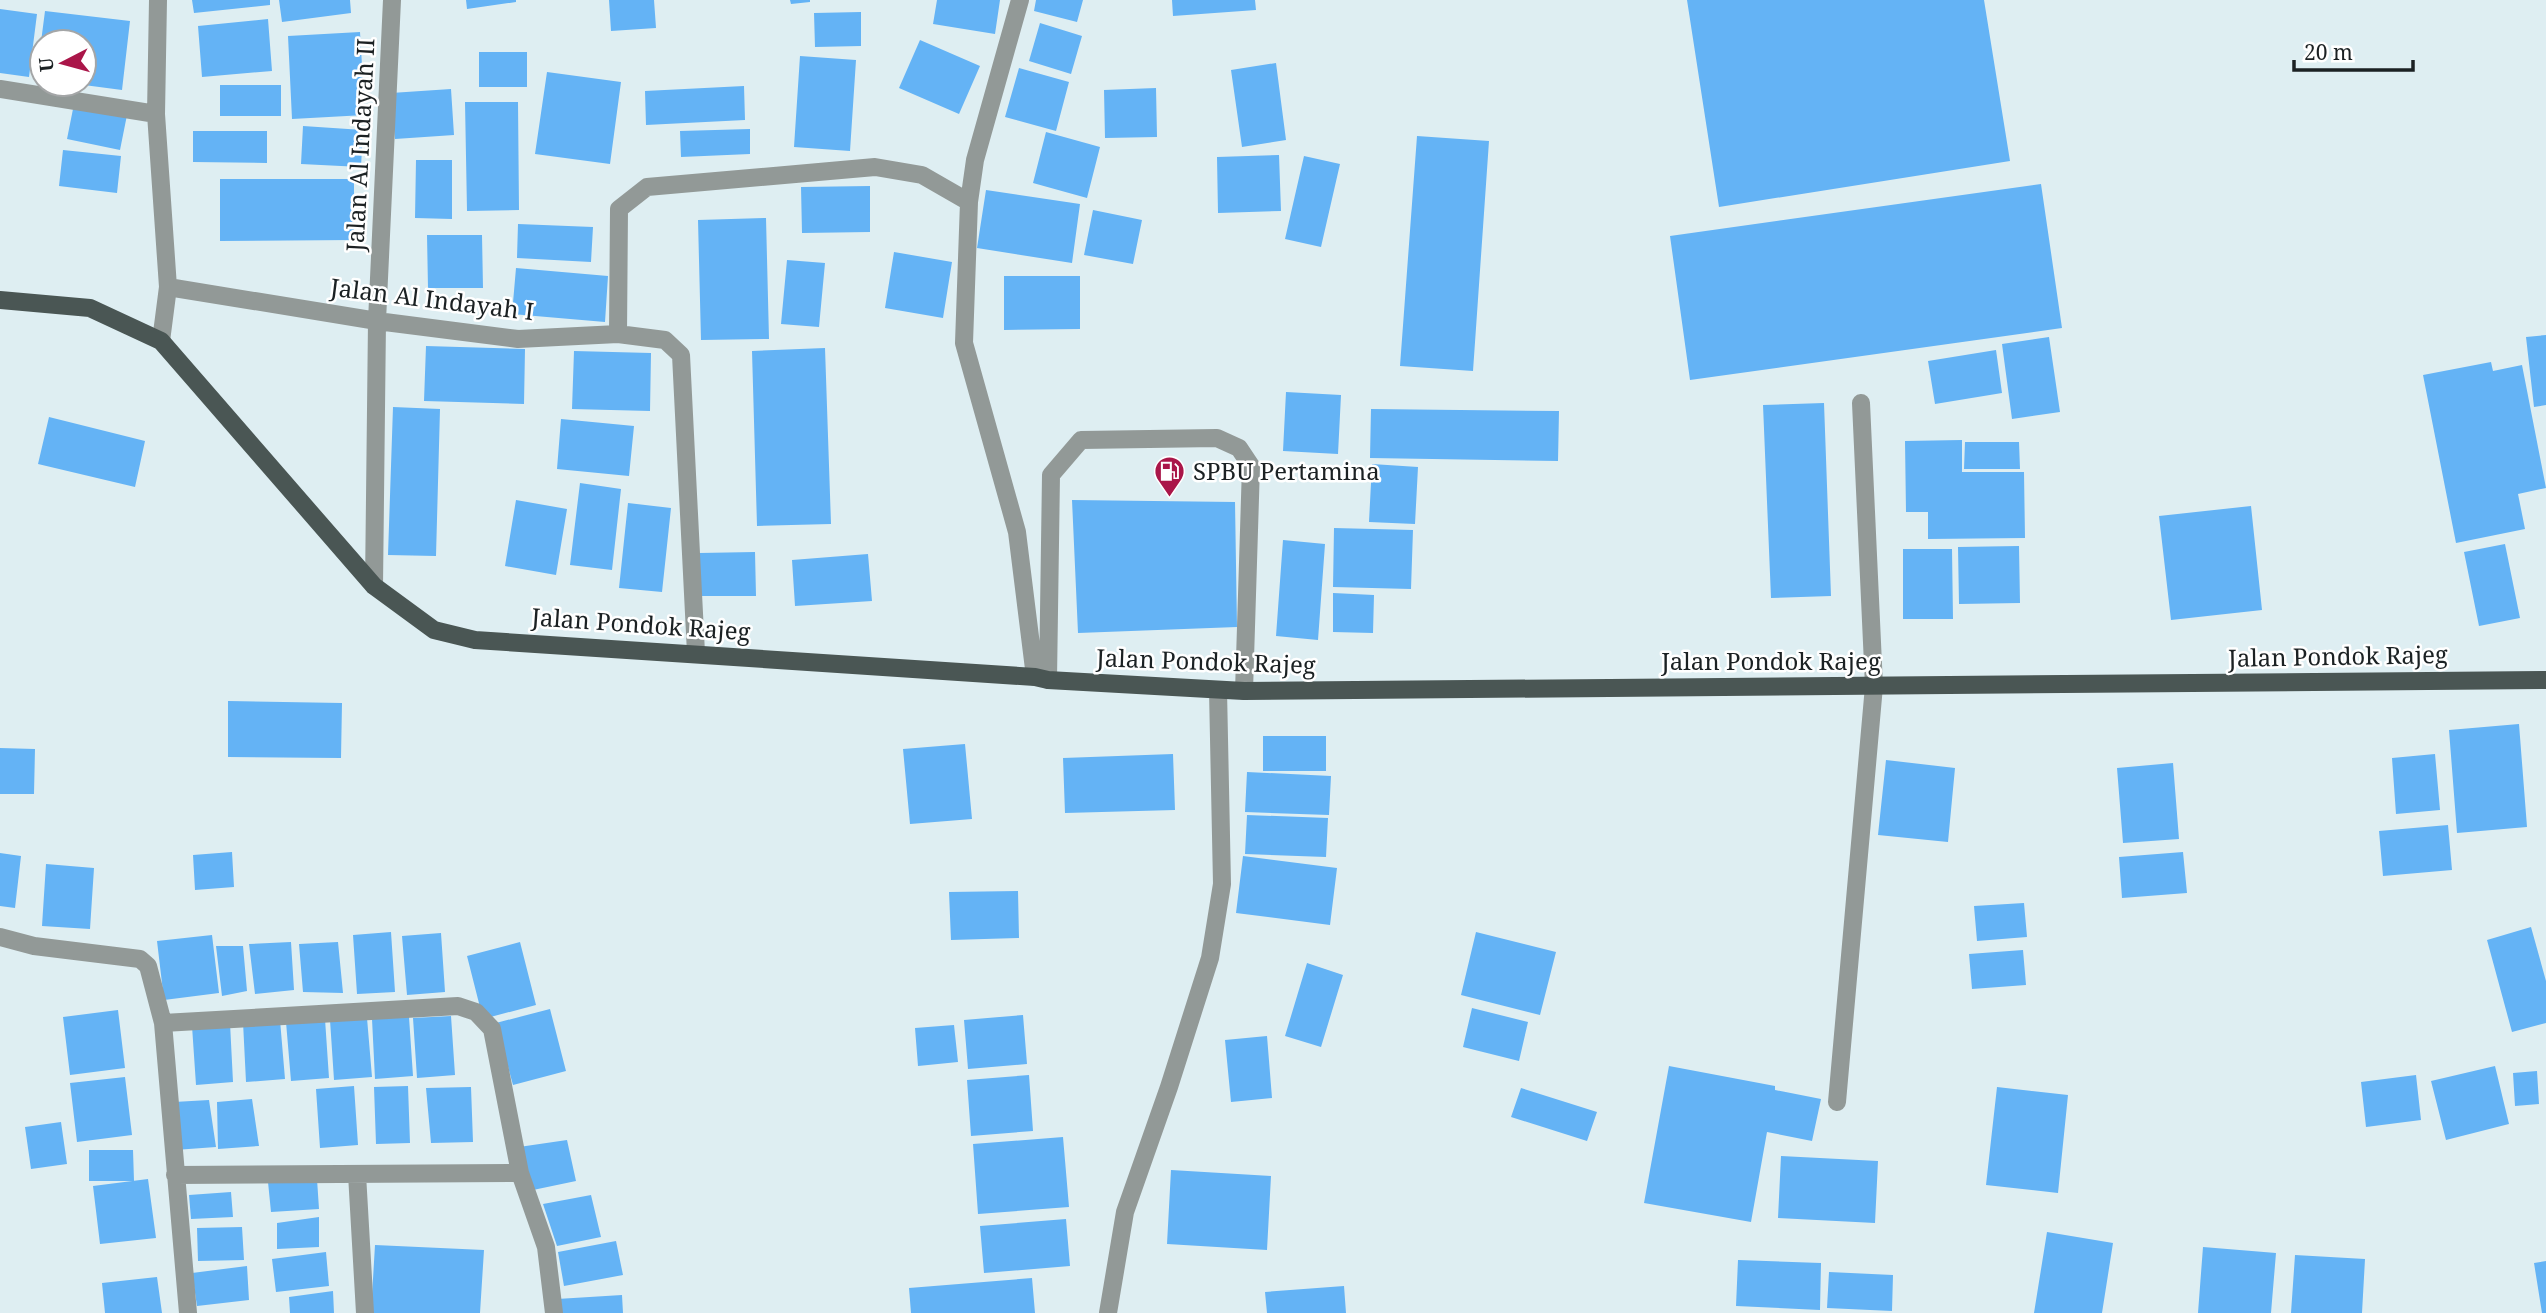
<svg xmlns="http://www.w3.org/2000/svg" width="2546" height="1313" viewBox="0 0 2546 1313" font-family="'Noto Serif',serif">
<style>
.building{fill:#64b3f5}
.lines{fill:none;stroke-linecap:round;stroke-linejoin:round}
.minor{stroke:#929997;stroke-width:18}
.major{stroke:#4a5654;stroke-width:18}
.labels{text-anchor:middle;stroke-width:5;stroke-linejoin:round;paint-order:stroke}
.street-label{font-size:24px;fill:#1b2123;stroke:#fff}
.poi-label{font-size:24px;fill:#1b2123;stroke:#fff;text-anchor:start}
</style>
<rect width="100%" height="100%" fill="#deeef2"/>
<path class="building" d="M192 0H270V5L194 13Z
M279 0H350L351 13 282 22Z
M466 0H516V2L467 9Z
M609 0H654L656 28 611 31Z
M790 0H810V2L791 4Z
M937 0H1000L995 34 933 24Z
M1036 0H1083L1077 22 1034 11Z
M1172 0H1255L1256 10 1173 16Z
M1687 0H1984L2010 161 1719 207Z
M0 9 37 14 29 77 0 73Z
M45 11 130 21 122 90 84 85V42H41Z
M861 12V46L815 47 814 13Z
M268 19 272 71 202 77 198 26Z
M1040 23 1082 36 1071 74 1029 61Z
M360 32 365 115 292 119 288 36Z
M920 40 980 66 959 114 899 88Z
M40 48H42V80H37Z
M479 52H527V87H479Z
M800 56 856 60 850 151 794 147Z
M1276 63 1286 140 1242 147 1231 70Z
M1019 68 1069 82 1056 131 1005 117Z
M547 72 621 82 610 164 535 154Z
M220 85H281V116H220Z
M744 86 745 120 646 125 645 91Z
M1156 88 1157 137 1105 138 1104 90Z
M451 89 454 135 395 139 391 93Z
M465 102H518L519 210 467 211Z
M74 104 127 115 120 150 67 139Z
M303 126 363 130 361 167 301 164Z
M750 129V154L681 157 680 131Z
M193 131H267V163L193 162Z
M1046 132 1100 147 1087 198 1033 183Z
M1417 136 1489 141 1473 371 1400 366Z
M63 150 121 156 117 193 59 186Z
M1279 155 1281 211 1218 213 1217 157Z
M1304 156 1340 164 1321 247 1285 239Z
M416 160H452V219L415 218Z
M220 179H354V240L220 241Z
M2041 184 2062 328 1690 380 1670 236Z
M870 186V232L802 233 801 187Z
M986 190 1080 204 1072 263 977 248Z
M1093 210 1142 220 1133 264 1084 255Z
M766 218 769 339 701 340 698 220Z
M518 224 593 227 591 262 517 258Z
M427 235H482L483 288H428Z
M894 252 952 262 943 318 885 308Z
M787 260 825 263 819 327 781 324Z
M516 268 608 276 605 322 512 314Z
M1004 276H1080V329L1004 330Z
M2546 335V405L2534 407 2526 337Z
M2049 337 2060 412 2012 419 2002 344Z
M426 346 525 349 524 404 424 401Z
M825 348 831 524 757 526 752 351Z
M1996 350 2002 393 1935 404 1928 361Z
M574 351 651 353 650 411 572 409Z
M2491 362 2493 371 2522 365 2546 488 2518 494 2525 529 2456 543 2423 375Z
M1286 392 1341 395 1338 454 1283 451Z
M1824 403 1831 596 1771 598 1763 405Z
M393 407 440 409 436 556 388 555Z
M1371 409 1559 411 1558 461 1370 458Z
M49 417 145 441 135 487 38 464Z
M561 419 634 426 629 476 557 469Z
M1962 440V472H2024L2025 538 1928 539V512H1906L1905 441Z
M1965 442H2019L2020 469H1964Z
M1372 464 1418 467 1415 524 1369 522Z
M580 483 621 489 612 570 570 565Z
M516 500 567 509 556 575 505 566Z
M1072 500 1235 502 1237 627 1078 633Z
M628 503 671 508 662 592 619 588Z
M2251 506 2262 610 2171 620 2159 516Z
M1334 528 1413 530 1411 589 1333 587Z
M1283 540 1325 544 1318 640 1276 636Z
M2505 544 2520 618 2479 626 2464 552Z
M2019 546 2020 603 1959 604 1958 547Z
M1903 549H1952L1953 619H1903Z
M755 552 756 596H700L699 553Z
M868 554 872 601 795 606 792 560Z
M1333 593 1374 595 1373 633 1333 632Z
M228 701 342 703 341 758 228 757Z
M2519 724 2527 827 2457 833 2449 730Z
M1263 736H1326V771H1263Z
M965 744 972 819 910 824 903 749Z
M0 748 35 749 34 794H0Z
M1173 754 1175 810 1065 813 1063 758Z
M2435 754 2440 810 2396 814 2392 758Z
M1886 760 1955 768 1948 842 1878 835Z
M2173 763 2179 839 2123 843 2117 768Z
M1247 772 1331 776 1329 815 1245 812Z
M1247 815 1328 818 1326 857 1245 854Z
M2448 825 2452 870 2383 876 2379 831Z
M232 852 234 887 195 890 193 855Z
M2183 852 2187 893 2122 898 2119 857Z
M0 853 21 856 15 908 0 906Z
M1243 856 1337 868 1330 925 1236 913Z
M46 864 94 868 90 929 42 926Z
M1018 891 1019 938 951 940 949 892Z
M2024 903 2027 937 1977 941 1974 906Z
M2531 927 2546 981V1023L2512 1032 2487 940Z
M391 932 395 992 357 994 353 935Z
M1476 932 1556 952 1540 1015 1461 995Z
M441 933 445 992 407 995 402 936Z
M212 935 219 993 164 1000 157 941Z
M291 942 294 990 255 994 249 944Z
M338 942 343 993 303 992 299 944Z
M520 942 536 1005 483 1019 467 956Z
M216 946H243L247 991 222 996Z
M2023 950 2026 985 1972 989 1969 954Z
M1307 963 1343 975 1321 1047 1285 1036Z
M1472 1008 1528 1022 1519 1061 1463 1047Z
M550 1009 566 1071 513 1085 496 1023Z
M118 1010 125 1068 70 1075 63 1017Z
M1023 1015 1027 1064 968 1069 964 1020Z
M451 1016 455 1075 417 1078 413 1018Z
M409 1017 413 1076 375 1079 372 1019Z
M367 1018 372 1077 334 1080 330 1020Z
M325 1019 329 1078 291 1081 286 1022Z
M280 1020 285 1079 246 1082 243 1022Z
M230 1023 233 1082 196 1085 192 1026Z
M954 1025 958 1062 918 1066 915 1028Z
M1267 1036 1272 1098 1231 1102 1225 1040Z
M1669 1066 1775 1086V1090L1821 1099 1812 1141 1767 1132 1751 1222 1644 1203Z
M2495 1066 2509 1124 2446 1140 2431 1081Z
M2537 1071 2539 1104 2515 1106 2513 1073Z
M1029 1075 1033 1131 971 1136 967 1080Z
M2416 1075 2421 1120 2366 1127 2361 1082Z
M125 1077 132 1135 77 1142 70 1083Z
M354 1086 358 1145 320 1148 316 1089Z
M408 1086 410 1143 376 1144 374 1087Z
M471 1087 473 1142 431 1143 426 1088Z
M1997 1087 2068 1095 2058 1193 1986 1185Z
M1521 1088 1597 1112 1587 1141 1511 1117Z
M252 1099 259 1146 218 1149 217 1102Z
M209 1100 216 1147 175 1150 174 1102Z
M61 1122 67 1164 31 1169 25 1127Z
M1063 1137 1069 1207 978 1214 973 1144Z
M567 1140 576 1181 533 1190 519 1147Z
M89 1150H133L134 1181H89Z
M1781 1156 1878 1161 1875 1223 1778 1218Z
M1171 1170 1271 1176 1267 1250 1167 1244Z
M148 1179 156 1238 100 1244 93 1186Z
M317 1179 319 1209 271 1212 268 1182Z
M231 1192 233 1217 191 1219 189 1195Z
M591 1195 601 1237 557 1246 543 1204Z
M319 1217V1247L277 1249V1223Z
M1066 1219 1070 1266 984 1273 980 1226Z
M242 1227 244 1260 198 1261 197 1228Z
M2047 1232 2113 1243 2102 1313H2034Z
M616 1241 623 1275 564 1286 558 1252Z
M375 1245 484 1250 480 1313H371Z
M2203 1247 2276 1253 2271 1313H2198Z
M326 1252 329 1286 276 1292 272 1259Z
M2295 1255 2365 1259 2362 1313H2291Z
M1738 1260 1821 1263 1820 1310 1736 1306Z
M2546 1261V1313H2542L2534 1263Z
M247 1266 249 1300 197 1306 192 1273Z
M1829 1272 1893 1275 1892 1311 1827 1308Z
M157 1277 162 1313H105L102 1283Z
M1032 1278 1035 1313H911L909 1288Z
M1344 1286 1346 1313H1267L1265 1292Z
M333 1291 334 1313H290L289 1297Z
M622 1295 623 1313H558L557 1299Z"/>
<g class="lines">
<path class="minor" d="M158 0 156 114 168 287 161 341
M0 89 156 114
M969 202 975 160 1020 0
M168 287 377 321 518 339 618 334 665 340 681 355 696 653
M618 334 619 209 647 187 875 167 922 175 969 202 964 343 1017 532 1035 677
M374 586 377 321 392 0
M1048 680 1051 475 1081 440 1217 438 1239 448 1251 466 1244 691
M0 937 34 946 140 959 148 966 163 1023 188 1313
M163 1023 458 1006 476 1012 492 1029 520 1173 546 1247 554 1313
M1837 1102 1874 686 1861 403
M357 1174 365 1313
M175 1175 520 1173
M1108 1313 1125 1212 1169 1087 1210 958 1222 884 1218 690"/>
<path class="major" d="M0 300 90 308 161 341 374 586 434 630 475 640 1035 677 1048 680 1244 691 2546 680"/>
</g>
<defs>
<symbol id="fuel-pin" viewBox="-11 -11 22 30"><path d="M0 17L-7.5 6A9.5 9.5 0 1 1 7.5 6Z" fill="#aa1649" stroke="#fff"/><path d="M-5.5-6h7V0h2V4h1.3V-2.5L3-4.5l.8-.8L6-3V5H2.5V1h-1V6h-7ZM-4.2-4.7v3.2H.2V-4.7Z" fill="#fff"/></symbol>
</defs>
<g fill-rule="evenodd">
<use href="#fuel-pin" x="1152" y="454" width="35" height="47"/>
</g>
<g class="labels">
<g class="street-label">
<text transform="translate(361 145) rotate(-87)" y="8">Jalan Al Indayah II</text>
<text transform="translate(432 300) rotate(7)" y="8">Jalan Al Indayah I</text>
<text transform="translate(641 625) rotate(4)" y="8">Jalan Pondok Rajeg</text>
<text transform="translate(2338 657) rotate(-1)" y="8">Jalan Pondok Rajeg</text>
<text transform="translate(1206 662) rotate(2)" y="8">Jalan Pondok Rajeg</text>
<text x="1771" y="670">Jalan Pondok Rajeg</text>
</g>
<g class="poi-label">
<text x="1193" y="480">SPBU Pertamina</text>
</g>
</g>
<g transform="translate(63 63) rotate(264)"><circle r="33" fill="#ffffff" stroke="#a4a6a7" stroke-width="2"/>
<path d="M0-5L12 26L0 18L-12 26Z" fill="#aa1649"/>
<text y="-10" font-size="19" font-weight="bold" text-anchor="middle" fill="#1b2123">U</text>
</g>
<path d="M2294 60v10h119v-10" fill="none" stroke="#1b2123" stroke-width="3.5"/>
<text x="2304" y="60" font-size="21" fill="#1b2123" stroke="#ffffff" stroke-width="5" paint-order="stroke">20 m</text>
</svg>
